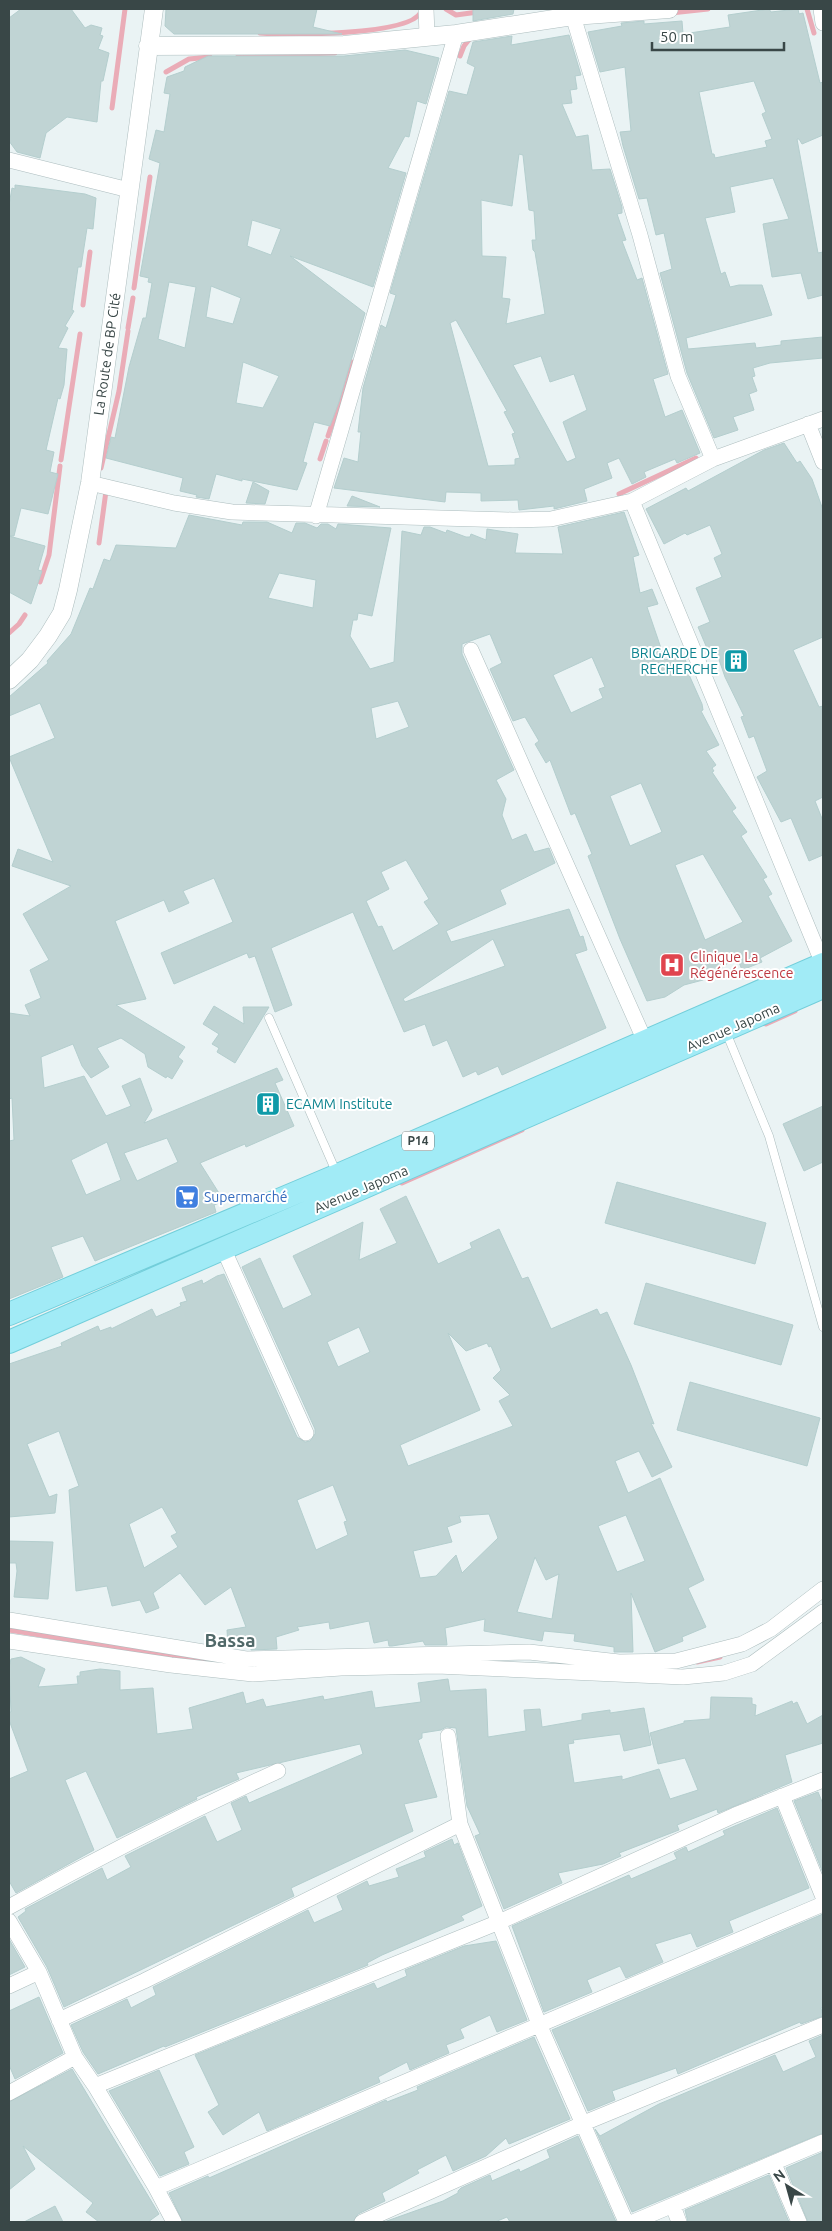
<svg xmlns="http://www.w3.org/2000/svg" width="832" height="2231" viewBox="0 0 832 2231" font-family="Ubuntu,sans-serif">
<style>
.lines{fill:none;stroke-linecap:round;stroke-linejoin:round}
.stream{stroke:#eaacb7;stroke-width:5}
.building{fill:#c0d4d4;stroke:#b4cece;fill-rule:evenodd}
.service-casing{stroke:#adbdbe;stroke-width:9}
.minor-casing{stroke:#adbdbe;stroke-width:16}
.tertiary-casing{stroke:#adbdbe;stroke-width:19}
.primary-casing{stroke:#72ceda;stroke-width:24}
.service{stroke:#fff;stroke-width:8}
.minor{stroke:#fff;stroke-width:15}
.tertiary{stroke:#fff;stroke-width:18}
.primary{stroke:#a1ebf6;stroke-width:22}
.labels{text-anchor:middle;stroke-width:4;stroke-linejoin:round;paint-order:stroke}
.shield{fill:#fff;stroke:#747e7e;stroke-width:1}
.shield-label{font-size:12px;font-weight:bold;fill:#394747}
.street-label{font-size:14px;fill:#394747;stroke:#fff}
.culture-label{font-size:14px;fill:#0d838f;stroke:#fff;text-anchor:end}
.health-label{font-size:14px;fill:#be3a42;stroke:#fff;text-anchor:start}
.shop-label{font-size:14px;fill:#366cbe;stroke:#fff;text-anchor:start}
.district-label{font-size:19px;font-weight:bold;fill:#516969;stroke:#fff}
</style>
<rect width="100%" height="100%" fill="#eaf3f4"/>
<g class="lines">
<path class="stream" d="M446 9 456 15 478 12
M807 9 814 33
M671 13 708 9
M260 33C287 35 409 36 421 12
M238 56 335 53
M460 56 464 46 471 37
M166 72 189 59 210 57
M112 108 125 9
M134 288 150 177
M83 305 90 252
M128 328 133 298
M328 436 353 362
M320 459 326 441
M61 460 80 334
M101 468 119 391 128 331
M619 494 696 458
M99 543 106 491
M40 582 49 555 60 466
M9 633 19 624 25 615
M766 1024 795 1011
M402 1183 522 1130
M9 1630 210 1662
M697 1662 720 1657"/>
</g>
<path class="building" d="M21 9H71L85 28 91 25 102 28 100 35 103 36 98 49 109 53 103 81H101L97 122 67 117 46 133 40 158 17 152 9 141V18Z
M166 9H317L313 27 342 34H174L165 26Z
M473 9H514L513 14 473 21Z
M769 9 771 12 798 9 799 14 803 13 820 83 823 82V135L802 144 799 139H797L818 253 823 252V295L808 299 801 273 772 277 763 224 789 219 773 178 730 187 735 212 705 218 721 274 725 272 730 287 739 285H762L772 315 686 338 688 349 755 343 756 348 781 345V341L823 337V358L770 363 753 368 755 376 752 377 757 391 749 394 754 410 733 417 738 430 714 438 687 373 660 273 672 269 664 233 656 235 647 198 639 199 623 146 620 132 631 131 625 67 600 72 588 32 622 26 621 23 644 21V24L682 21 683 34 730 27 728 15ZM754 81 766 112 762 114 772 139 765 141 767 147 715 158 714 154H712L699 92Z
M569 35 581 75 575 76 577 89 570 90 572 103 562 104 576 137 588 135 592 170 610 169 622 207V213L617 214 626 240 622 241 637 280 642 278 668 374 653 379 665 417 682 410 700 453 677 463 675 459 644 472 646 477 632 484 619 458 607 463 612 478 584 489 587 501 554 509V506L519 510 518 500 481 501V493L446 492 445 502 334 488 344 458 358 462 361 432H358L363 388 381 325 386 328 396 295 390 293 449 91 467 95 475 67 467 63 473 42 512 36 511 45ZM519 154 523 155 529 210 534 211 536 240H532L533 250 535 252 545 314 506 324 510 299 502 298 506 257 482 256 481 200 512 206ZM456 320 507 411 504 412 515 433 512 434 520 458 515 459V465L488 466 450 323ZM541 356 550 382 574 374 587 410 563 422 576 458 567 462 513 365Z
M405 50 439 58 426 104 417 101 409 137 405 136 388 168 406 173 373 287 290 256 365 313 339 402 330 426 314 422 303 462 307 463 297 490 242 479V481L216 474 209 499 196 497 197 495 180 491 183 478 106 458 111 437 115 438 129 367 143 318H146L152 283 148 282 149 278 140 276 160 163 149 159 156 130 164 132 170 94 164 93 167 77 184 71 185 67 208 56H344ZM252 220 281 229 271 255 247 246ZM169 282 196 287 185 348 158 339ZM211 286 241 298 233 324 206 317ZM243 362 279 376 263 408 236 403Z
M15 185 85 194 96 198 93 229 87 228 81 267H78L72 310 74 311 65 326 68 328 58 348 67 349 64 385 60 399 58 398 46 450 54 452 50 472 58 474 48 514 21 508 14 536H9V205L12 188 15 189Z
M784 443 797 463 800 461 812 479 823 510V637L793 650 819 707 823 706V797L815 801 823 821V855L809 861 791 818 781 822 757 777 767 771 754 736 749 738 741 717 744 716 725 677 716 651 709 653 698 627 710 622 696 588 722 577 714 558 722 554 710 525 687 535 685 533 664 544 646 509 686 488 688 491 764 450Z
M253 482 269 491 265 504 246 503Z
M352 496 380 507 347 506Z
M624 512 639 555 633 557 640 593 652 589 658 604 647 607 665 660 683 654 688 667 686 668 702 704 703 710 701 711 719 745 706 751 716 765 712 768 714 771 712 772 736 808 732 811 747 832 741 836 767 877 763 879 772 894 768 896 792 941 760 958 762 962 742 970 737 957 703 980 684 985 665 997 647 1001 620 939 588 856 592 854 575 813 571 815 550 760 546 763 535 744 539 741 525 717 513 721 490 669 502 663 490 634 462 644V654L514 770 496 780 506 799 502 815 512 840 526 834 534 852 549 848 555 863 500 890 506 904 446 931 451 942 569 909 580 937 583 936 587 950 575 954 606 1028 502 1075 498 1066 478 1075 476 1071 463 1077 447 1040 433 1046 425 1024 404 1032 353 912 271 948 292 1005 275 1012 255 956 249 958 247 953 174 984 161 953 233 922 214 878 183 891 189 903 169 912 164 900 115 921 146 999 116 1005 185 1047 178 1057 183 1061 172 1079 167 1076 166 1078 148 1067 145 1054 121 1038 97 1048 109 1067 91 1078 82 1066 73 1044 41 1057 44 1088 84 1076 106 1116 131 1106 122 1086 140 1078 152 1110 144 1123 277 1068 283 1080 275 1083 294 1126 246 1147 245 1144 200 1163 224 1201 214 1205 216 1212 95 1261 83 1236 51 1247 63 1277 9 1299V1141L14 1140 12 1098 9 1099V1013L30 1016 25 1005 41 998 30 970 49 960 23 914 71 886 12 866 18 849 53 862 9 757 55 738 40 703 9 716V697L48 663 47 661 71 634 90 588 93 589 104 559 110 561 116 545 176 548 189 515 242 525 243 522H267L292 533 296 523H305L317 528 321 524H328L336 529 338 524 391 528 372 616 358 613 357 620H353L350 636 370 669 394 662 402 531 421 535 424 527H430L446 533 447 530 466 537H470L471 534 486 540 487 529 518 534 515 553 563 554 558 527ZM279 573 316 580 313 608 268 598ZM592 657 605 687 599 689 603 698 571 713 553 675ZM398 701 409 727 376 739 371 708ZM641 783 662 832 630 846 610 796ZM703 854 743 922 705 940 675 865ZM406 860 429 899 424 902 439 924 393 951 382 926 378 927 366 901 389 889 381 872ZM493 939 505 966 405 1002 403 999ZM167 1138 178 1162 137 1181 124 1153ZM107 1142 121 1180 86 1195 71 1160Z
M9 536 45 546 38 570 42 571 31 604 9 592Z
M214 1006 244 1024 243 1007H269L235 1063 217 1052 219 1048 212 1044 219 1034 203 1024Z
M823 1106V1162L804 1171 783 1124Z
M617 1182 766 1223 755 1264 605 1223Z
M406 1196 438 1264 472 1248 470 1243 499 1229 522 1279 528 1277 551 1329 597 1309 600 1315 607 1312 631 1365 654 1424 651 1423 672 1467 652 1477 639 1451 615 1461 628 1493 660 1478 704 1580 688 1588 706 1627 682 1637 683 1641 655 1652 631 1593 633 1652H614V1647L574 1641 575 1634 544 1631 542 1641 484 1631 485 1619 445 1628 447 1645H425L423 1641 392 1646H389L388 1640 374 1643 369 1621 330 1629 329 1622 297 1627 299 1630 276 1637 277 1649 251 1650V1645L228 1646 227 1630 246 1627 231 1587 205 1605 180 1573 153 1593 159 1608 146 1613 140 1600 112 1606 107 1586 76 1591 69 1490 79 1486 59 1431 27 1444 49 1497 57 1494 55 1513 9 1517V1364L62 1346 61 1343 98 1326 100 1331 111 1327V1329L152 1309 156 1317 181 1306 180 1303 187 1301 182 1288 202 1280 203 1284 217 1276 224 1274 297 1437 305 1442 310 1441 315 1434V1429L242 1267 260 1258 283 1309 312 1295 293 1256 363 1222 359 1260 397 1243 380 1209ZM359 1327 370 1352 338 1367 327 1342ZM448 1333 466 1351 487 1343 489 1347 491 1346 501 1370 493 1378 510 1395 499 1401 513 1426 408 1466 400 1445 480 1410ZM333 1485 347 1521 344 1522 348 1535 316 1550 297 1500ZM162 1507 177 1533 171 1536 178 1547 144 1568 129 1524ZM489 1514 498 1538 462 1573 456 1555 436 1576 420 1578 413 1551 452 1542 447 1527 461 1522 459 1516ZM626 1515 645 1561 617 1572 598 1526ZM535 1557 546 1580 559 1574 552 1619 517 1612Z
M646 1283 793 1325 781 1365 634 1324Z
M690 1382 820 1418 807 1466 677 1430Z
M9 1541 53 1542 48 1599 14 1597 17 1571 16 1563H9Z
M21 1657 45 1669 38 1687 78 1684 77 1676H80V1672L100 1669 120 1671V1690L153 1688 157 1734 193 1729 189 1708 243 1692 246 1704 263 1699 266 1707 323 1696 324 1700 372 1691 375 1708 421 1702 418 1683 448 1679 450 1691 486 1689 488 1737 526 1731 524 1710 540 1709 542 1727 582 1720V1714L610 1710V1713L644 1708 651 1745 624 1751 620 1734 573 1740 574 1743 568 1744 574 1783 622 1776V1780L659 1769 670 1799 698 1790 685 1758 658 1764 650 1733 684 1723V1721L710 1719 711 1697 752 1698V1704L756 1705 755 1716 792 1701 793 1704 797 1702 807 1724 823 1715V1743L785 1755 792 1782 718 1813 717 1809 677 1825 679 1830 619 1853 621 1856 603 1864 558 1873 562 1883 504 1909 475 1836 480 1834 467 1806 456 1728 446 1727 441 1730 422 1733V1738L418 1740 437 1797 404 1804 413 1831 291 1888 294 1896 64 2007 47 1967 18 1917 26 1911 25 1909 102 1868 107 1880 131 1867 125 1856 205 1816 217 1842 242 1830 231 1803 246 1796 249 1803 363 1754 360 1744 236 1773 239 1779 196 1797 197 1799 117 1838 86 1771 65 1780 94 1850 16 1893 9 1881V1779L28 1771 9 1720V1712H11L9 1667 11 1659Z
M818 1792 823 1804V1873L794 1801Z
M777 1808 809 1888 729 1921 733 1932 697 1947 691 1933 655 1944 663 1962 626 1978 620 1966 587 1980 592 1992 544 2012 512 1926 629 1875 631 1879 677 1859 674 1853 686 1847 688 1852 725 1835 723 1831Z
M452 1839 454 1845 458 1843 482 1906 461 1916 464 1920 382 1955 367 1963 368 1965 165 2047 164 2046 98 2074 83 2052 71 2025 127 1999 131 2008 156 1995 153 1987 308 1910 314 1923 343 1910 337 1896 367 1881 369 1886 399 1877 396 1869 426 1857 424 1852Z
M823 1914V2007L821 2008 823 2016 801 2024 800 2022 678 2074 676 2068 612 2091 615 2100 588 2111 552 2030Z
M9 1939 25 1967 9 1975Z
M496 1941 527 2020 497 2032 490 2015 460 2029 464 2038 446 2045 449 2053 410 2070 407 2062 378 2077 380 2082 267 2131 259 2112 223 2135 208 2112 219 2105 195 2055 374 1983 377 1989 407 1976 405 1970 464 1946Z
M39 1997 63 2053 15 2079 9 2065V2011Z
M823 2035V2133L632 2212 595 2129 600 2136 659 2104 775 2055 783 2072 816 2057 809 2041Z
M534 2037 570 2119 509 2144 506 2138 486 2156 453 2171 446 2155 417 2170 419 2173 382 2193 385 2201 358 2214 353 2222H183L169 2193 208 2176 209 2178 386 2100 387 2102 418 2090 417 2087Z
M72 2069 159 2214 148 2222H99L86 2212 93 2203 23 2146 35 2169 9 2190V2102Z
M159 2070 194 2147 184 2152 189 2164 160 2176 109 2091Z
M578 2136 616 2222H510L507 2217 495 2222H384L443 2201 458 2193V2191L461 2188 490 2175 492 2181 519 2169 520 2172 550 2158 547 2150Z
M823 2152V2222H808L786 2168Z
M769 2175 789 2222H688L685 2210Z
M55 2206 63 2222H24Z"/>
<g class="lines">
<defs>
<path id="service" d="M269 1018 337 1174
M726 1032 769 1136 823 1327"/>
<path id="minor" d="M426 9 427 35
M574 9 573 16 640 235 678 376 713 459
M821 9 823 23
M9 160 129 190
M808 424 823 462
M90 483 174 503 232 512 513 520 551 519 632 501 713 459 823 419
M632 501 823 964
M316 516 456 34
M471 650 648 1048
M223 1248 306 1433
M9 1620 246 1659 529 1652 619 1662 676 1661 742 1644 771 1629 823 1589
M9 1641 171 1665 253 1674 341 1668 437 1666 683 1677 724 1673 752 1664 823 1612
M448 1736 460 1824 539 2024 626 2222
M782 1796 823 1897
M9 1907C97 1858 186 1813 278 1771
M9 1921 39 1972 75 2057 95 2086 156 2188 174 2222
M9 1986 39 1972
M59 2020 144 1981 460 1824
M95 2086 499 1922 735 1815 823 1780
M9 2093 75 2057
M774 2164 799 2222
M156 2188 823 1904
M673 2206 679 2222
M362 2222 584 2123 823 2025
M633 2222 823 2142"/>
<path id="tertiary" d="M148 46 344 45 456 34 573 16 669 9
M9 680 30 660 48 636 62 613 68 590 90 483 154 9"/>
<path id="primary" d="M9 1314 338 1175 823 964
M9 1342 823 987"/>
</defs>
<use href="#service" class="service-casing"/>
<use href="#minor" class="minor-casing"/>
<use href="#tertiary" class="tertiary-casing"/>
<use href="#primary" class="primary-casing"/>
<use href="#service" class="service"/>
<use href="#minor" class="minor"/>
<use href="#tertiary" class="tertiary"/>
<use href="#primary" class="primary"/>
</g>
<defs>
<symbol id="building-square" viewBox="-11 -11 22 22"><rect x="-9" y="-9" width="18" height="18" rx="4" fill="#0f9aa8" stroke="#fff"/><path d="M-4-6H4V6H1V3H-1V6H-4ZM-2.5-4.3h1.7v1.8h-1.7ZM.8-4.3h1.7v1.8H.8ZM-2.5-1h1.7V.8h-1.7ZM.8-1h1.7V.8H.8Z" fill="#fff"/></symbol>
<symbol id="hospital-square" viewBox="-11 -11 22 22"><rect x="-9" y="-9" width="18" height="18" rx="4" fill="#e0444e" stroke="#fff"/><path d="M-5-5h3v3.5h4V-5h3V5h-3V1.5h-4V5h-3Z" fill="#fff"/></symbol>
<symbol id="supermarket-square" viewBox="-11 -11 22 22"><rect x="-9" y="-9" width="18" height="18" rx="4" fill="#3f7fe0" stroke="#fff"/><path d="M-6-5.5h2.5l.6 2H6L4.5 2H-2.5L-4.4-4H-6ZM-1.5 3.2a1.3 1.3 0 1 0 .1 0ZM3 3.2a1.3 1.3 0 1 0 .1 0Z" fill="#fff"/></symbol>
</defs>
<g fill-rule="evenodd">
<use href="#building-square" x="722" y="647" width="28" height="28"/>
<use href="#hospital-square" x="658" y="951" width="28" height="28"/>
<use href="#building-square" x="254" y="1090" width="28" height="28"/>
<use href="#supermarket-square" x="173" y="1183" width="28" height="28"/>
</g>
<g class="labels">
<rect class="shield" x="402" y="1131.5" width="32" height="19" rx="4"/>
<g class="shield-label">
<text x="418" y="1145">P14</text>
</g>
<g class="street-label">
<text transform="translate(107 354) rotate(-82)" y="5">La Route de BP Cité</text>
<text transform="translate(733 1027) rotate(-24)" y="5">Avenue Japoma</text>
<text transform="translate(361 1189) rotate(-23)" y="5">Avenue Japoma</text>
</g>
<g class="culture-label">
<text x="718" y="658">BRIGARDE DE<tspan x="718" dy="16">RECHERCHE</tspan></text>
<text x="286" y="1109" text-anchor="start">ECAMM Institute</text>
</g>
<g class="health-label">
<text x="690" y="962">Clinique La<tspan x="690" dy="16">Régénérescence</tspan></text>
</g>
<g class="shop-label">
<text x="204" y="1202">Supermarché</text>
</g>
<g class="district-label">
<text x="230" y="1647">Bassa</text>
</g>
</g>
<rect width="832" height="2231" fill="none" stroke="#394747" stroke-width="20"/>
<g transform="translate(787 2186) rotate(323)" stroke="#ffffff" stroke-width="4" paint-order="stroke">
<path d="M0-4L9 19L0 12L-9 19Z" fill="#394747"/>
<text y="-8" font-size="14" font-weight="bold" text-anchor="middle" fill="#394747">N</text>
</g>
<path d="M652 42v8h132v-8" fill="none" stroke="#394747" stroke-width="2.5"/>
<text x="660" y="42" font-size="15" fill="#394747" stroke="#ffffff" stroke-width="4" paint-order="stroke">50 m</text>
</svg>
